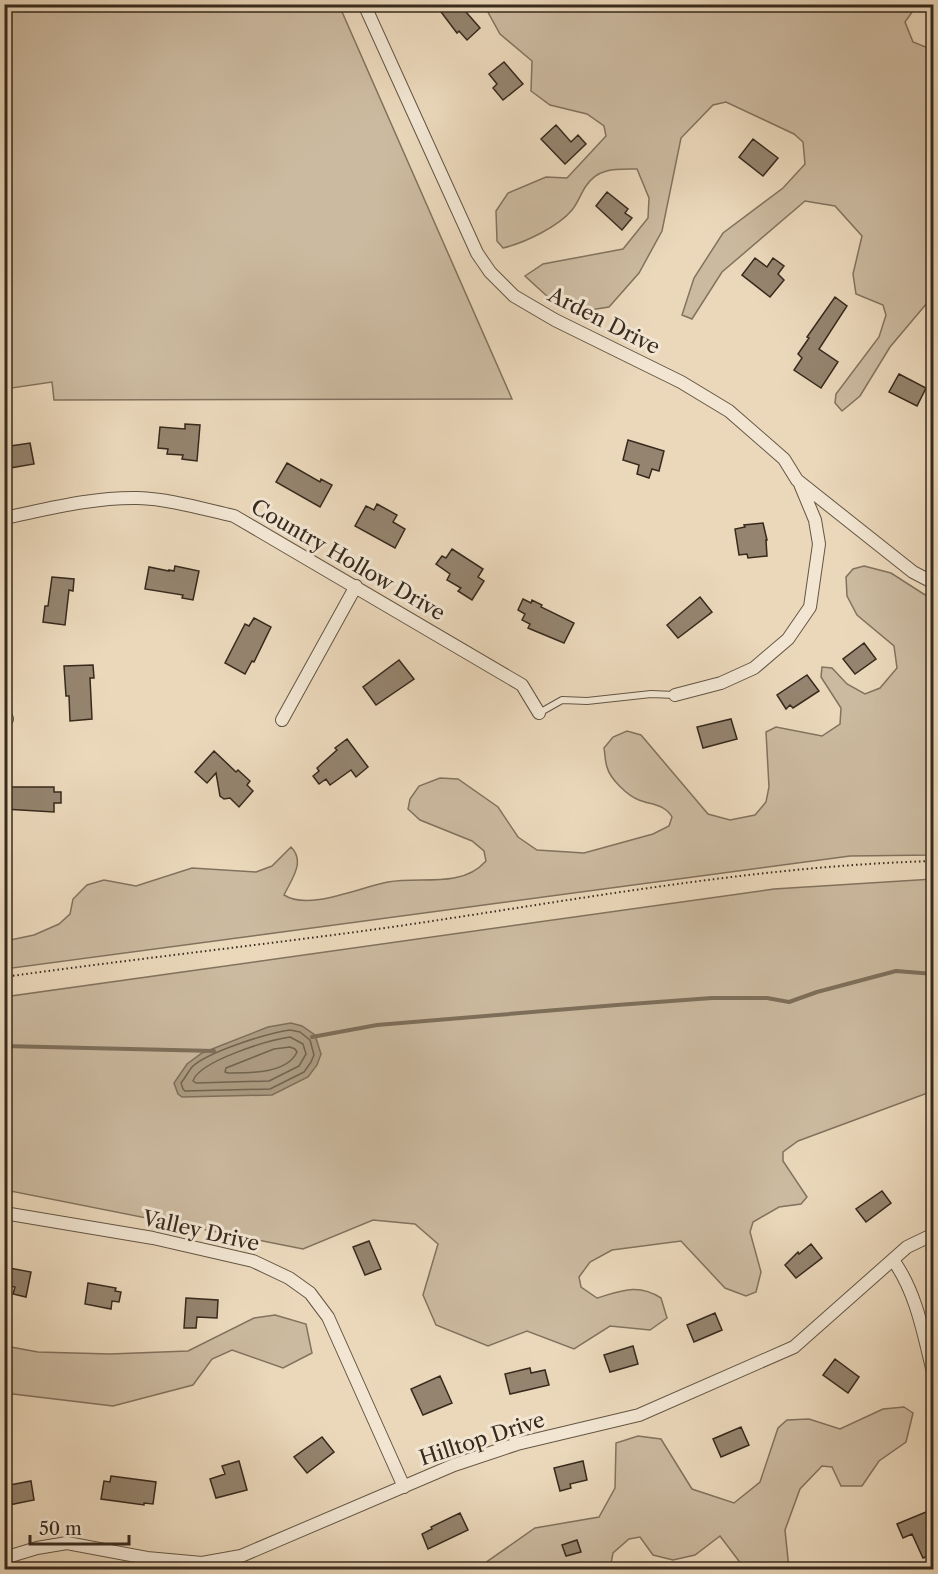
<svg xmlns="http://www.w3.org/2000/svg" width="938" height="1574" viewBox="0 0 938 1574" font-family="'Libre Caslon Text',serif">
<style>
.green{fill:#ccbaa0;stroke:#82725e;stroke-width:1.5}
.water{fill:#ae9d85;stroke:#7e6f5b;stroke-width:1.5}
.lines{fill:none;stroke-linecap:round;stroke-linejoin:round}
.shore{stroke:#726451;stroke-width:1.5}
.stream{stroke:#7e6f5b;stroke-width:4}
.building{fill:#95846f;stroke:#372a1d;stroke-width:1.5}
.lane-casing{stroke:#645644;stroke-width:8}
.street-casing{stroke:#645644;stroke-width:14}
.path{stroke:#372a1d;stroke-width:2;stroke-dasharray:1.5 3;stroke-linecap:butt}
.lane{stroke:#f2e6d3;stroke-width:6}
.street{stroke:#f2e6d3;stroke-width:12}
.labels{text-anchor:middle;stroke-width:6;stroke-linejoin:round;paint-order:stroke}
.street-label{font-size:21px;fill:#372a1d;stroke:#f2e6d3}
</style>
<rect width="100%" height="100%" fill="#ebd8bb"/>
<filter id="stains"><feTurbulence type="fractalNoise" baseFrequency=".00333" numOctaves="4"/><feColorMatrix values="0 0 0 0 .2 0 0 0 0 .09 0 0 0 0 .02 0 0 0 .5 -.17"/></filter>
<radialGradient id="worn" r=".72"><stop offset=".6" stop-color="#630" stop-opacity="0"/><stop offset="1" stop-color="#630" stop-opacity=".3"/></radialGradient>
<path class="green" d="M5 4 339 5 512 399 54 400 52 382 5 389Z
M484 5H917L905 22 913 42 933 50V296L890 347 860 396 842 411 835 403 836 394 879 337 886 315 883 305 856 294 853 274 862 236 835 206 805 201 722 272 692 319 682 315 694 278 723 233 783 188 805 164 803 142 794 134 726 102 713 105 681 138 662 231 639 273 609 307 577 312 549 298 525 276 543 264 623 249 648 218 649 198 637 169C618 169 598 167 586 186 581 193 578 203 572 210 558 227 524 243 503 248L497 241 496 211 508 193 546 177 567 178 606 136 604 126 587 114 550 105 531 91 532 61 500 34Z
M864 566 891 573 933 600V855L850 856 5 969V941L34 935 59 924 70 914 73 899 87 885 104 880 136 886 192 868 256 872 272 866 291 847C306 862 291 880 284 895 309 911 360 887 388 882 410 878 432 882 454 878 466 876 478 870 486 861L484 851 472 841 420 820 408 809 410 799 419 786 440 778 458 779 498 807 518 837 537 850 584 853 653 834 669 826 672 817C665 804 651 805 639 800 628 796 610 779 607 767 605 761 605 754 604 748L613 737 627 731 641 735 708 814 730 820 755 815 766 802 769 787 766 732 776 727 822 736 840 724 841 708 821 677 822 667 832 668 847 684 865 694 880 688 897 668 894 646 857 615 847 596 846 577 853 569Z
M933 879V1091L798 1141 783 1152V1161L807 1197 801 1204 779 1207 753 1222 750 1232 761 1272 756 1292 746 1296 725 1288 681 1241 612 1250 590 1262 579 1277 581 1287 597 1298C621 1291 638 1283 661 1298L667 1318 650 1330 610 1326 574 1349 527 1331 488 1346 436 1325 423 1295 438 1244 415 1224 373 1220 303 1249 5 1190 4 997 774 889Z
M275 1315 306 1324 312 1353 283 1368 232 1350 212 1359 193 1385 113 1406 5 1393V1346L38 1352 110 1354 188 1351 254 1318Z
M904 1407 913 1413 906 1442 879 1461 862 1486H841L832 1467 822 1466 800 1489 785 1530 789 1569H745L720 1536 695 1555 673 1560 653 1555 640 1537 629 1539 613 1553 610 1569 475 1570 535 1528 599 1517 615 1488 616 1443 638 1436 661 1439 692 1489 734 1503 760 1482 778 1428 787 1420 809 1419 840 1429 883 1409Z"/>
<path class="water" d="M291 1023 302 1026 315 1035 321 1054 317 1065 308 1077 272 1095 182 1097 178 1094 174 1083 187 1064 202 1053 268 1027Z"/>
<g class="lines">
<path class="shore" d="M290 1030 300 1032 310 1040 314 1055 311 1062 304 1072 270 1089 185 1091 183 1089 181 1083C185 1078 188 1072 192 1067 207 1052 268 1033 290 1030Z
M290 1037 303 1044 306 1054 299 1066 269 1081 196 1083 193 1081C199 1061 269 1040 290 1037Z
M290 1047 295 1049 297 1052C287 1074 248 1073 228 1073L225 1072 226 1068 274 1049Z"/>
<path class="stream" d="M312 1037 377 1025 617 1005 712 998H767L789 1002 817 992 896 971 934 974
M4 1046 214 1051"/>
</g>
<path class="building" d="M435 4H459L480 28 467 40 459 31 457 33Z
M504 62 523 84 503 100 493 88 497 84 489 74Z
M556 125 571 142 578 135 586 144 565 164 541 139Z
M753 139 778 158 763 176 739 157Z
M607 192 628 209 625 213 632 218 622 230 596 206Z
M755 258 767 267 773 258 784 266 778 274 784 280 770 297 742 275Z
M835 297 847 306 819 349 838 362 821 388 794 370 802 358 798 354 809 338 807 337Z
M899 374 926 388 917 406 889 392Z
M185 424 200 425 197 461 182 459 183 455 167 454 168 449 158 448 160 427 185 429Z
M628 440 664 451 659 471 652 469 649 478 637 474 639 465 623 460Z
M30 443 34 464 4 469V447Z
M287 463 320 482 321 479 332 485 320 507 276 482Z
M377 504 397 515 393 522 405 529 395 548 355 526 366 506 374 510Z
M763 523 767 540H766L767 556 748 558 747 554 739 555 735 529 745 527 744 525Z
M452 549 483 569 478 577 484 581 472 600 458 591 461 588 447 580 450 574 436 564 442 556 446 558Z
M175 566 199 571 193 600 182 598 183 595 145 589 149 567 169 571V570L174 571Z
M52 577 74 579 73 591 69 590 65 625 43 622 45 606H48Z
M700 597 712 612 678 638 667 625Z
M523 599 531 603 532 600 542 605 541 607 574 623 564 643 528 628 530 624 522 620 525 614 518 610Z
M254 618 271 627 254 662 252 661 245 674 225 663 245 624 249 626Z
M864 643 876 659 855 674 843 659Z
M399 660 414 679 376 705 363 687Z
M93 665 94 678H90L92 719 70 721 69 696H66L64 666Z
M807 675 819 691 793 708 790 705 786 709 777 695Z
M731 719 737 739 703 748 697 727Z
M347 739 368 767 356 777 351 770 330 785 326 779 319 784 313 776 319 771 317 768 337 750 335 748Z
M214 751 236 772 238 770 250 781 247 785 253 791 239 807 230 798 224 799 220 796 216 773 207 783 195 772Z
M4 787H54V792H61V803H54V812L4 809Z
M882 1191 891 1203 866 1222 856 1209Z
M369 1241 381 1269 365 1275 353 1247Z
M811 1244 822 1258 796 1278 785 1265 798 1252 799 1254Z
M4 1267 31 1272 26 1297 13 1294 15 1287 4 1285Z
M88 1283 116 1288 115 1291 121 1292 119 1302 112 1301 111 1309 85 1304Z
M186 1298 218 1300 217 1318 197 1317 196 1328H184Z
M715 1313 722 1330 694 1342 687 1325Z
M633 1346 638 1364 610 1372 604 1355Z
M835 1359 859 1377 848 1393 823 1375Z
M530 1368 531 1373 545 1370 549 1385 510 1394 505 1374Z
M440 1376 452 1403 423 1415 411 1389Z
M741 1427 749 1445 721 1457 713 1439Z
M322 1437 334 1452 307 1473 294 1457Z
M239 1461 247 1490 216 1498 210 1479 225 1474 222 1466Z
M583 1461 587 1480 570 1484 571 1488 560 1491 554 1468Z
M111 1476 156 1482 153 1504 144 1503V1505L101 1499 104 1481 110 1482Z
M31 1481 34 1500 4 1506V1486Z
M933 1509V1554L923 1558 912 1534 903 1538 897 1524Z
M460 1513 468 1530 428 1549 422 1534 432 1529 431 1527Z
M577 1540 581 1552 566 1556 562 1545Z"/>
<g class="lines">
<defs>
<path id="lane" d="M539 713 562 700 587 701 651 694 675 695"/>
<path id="street" d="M364 4 477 253 490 272 514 296 555 320 681 382 729 411 784 459 797 480 913 572 934 583
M4 518C48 509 93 497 138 498 170 499 203 509 234 516L522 685 539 713
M675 695 721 683 754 668 788 639 810 607 819 544 815 520 800 484
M4 713 7 719
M282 720 356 586
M4 1213 153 1238 253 1261 289 1278 310 1293 328 1317 404 1487
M893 1260C917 1293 924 1337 934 1376
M4 1558 37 1548 67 1543 147 1558 202 1563 241 1556 454 1465 517 1444 639 1415 794 1347 907 1247 934 1234"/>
</defs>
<use href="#lane" class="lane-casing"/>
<use href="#street" class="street-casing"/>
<path class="path" d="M4 977C133 959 263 945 392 927 571 901 752 866 934 861"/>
<use href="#lane" class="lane"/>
<use href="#street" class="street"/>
</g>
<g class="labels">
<g class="street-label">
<text transform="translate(604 321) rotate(27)" y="7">Arden Drive</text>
<text transform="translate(348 560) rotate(30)" y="7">Country Hollow Drive</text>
<text transform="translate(201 1231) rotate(13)" y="7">Valley Drive</text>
<text transform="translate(482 1439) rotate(-18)" y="7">Hilltop Drive</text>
</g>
</g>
<rect width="938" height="1574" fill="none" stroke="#ebd8bb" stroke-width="24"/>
<rect x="6" y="6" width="926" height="1562" fill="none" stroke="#372a1d" stroke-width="3"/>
<rect x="12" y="12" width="914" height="1550" fill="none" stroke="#372a1d" stroke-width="1.5"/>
<path d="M30 1535v9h99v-9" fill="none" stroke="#372a1d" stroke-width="3"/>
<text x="39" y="1535" font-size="18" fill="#372a1d" stroke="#f2e6d3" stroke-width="4.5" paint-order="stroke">50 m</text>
<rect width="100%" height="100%" filter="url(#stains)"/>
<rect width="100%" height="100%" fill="url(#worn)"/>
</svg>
